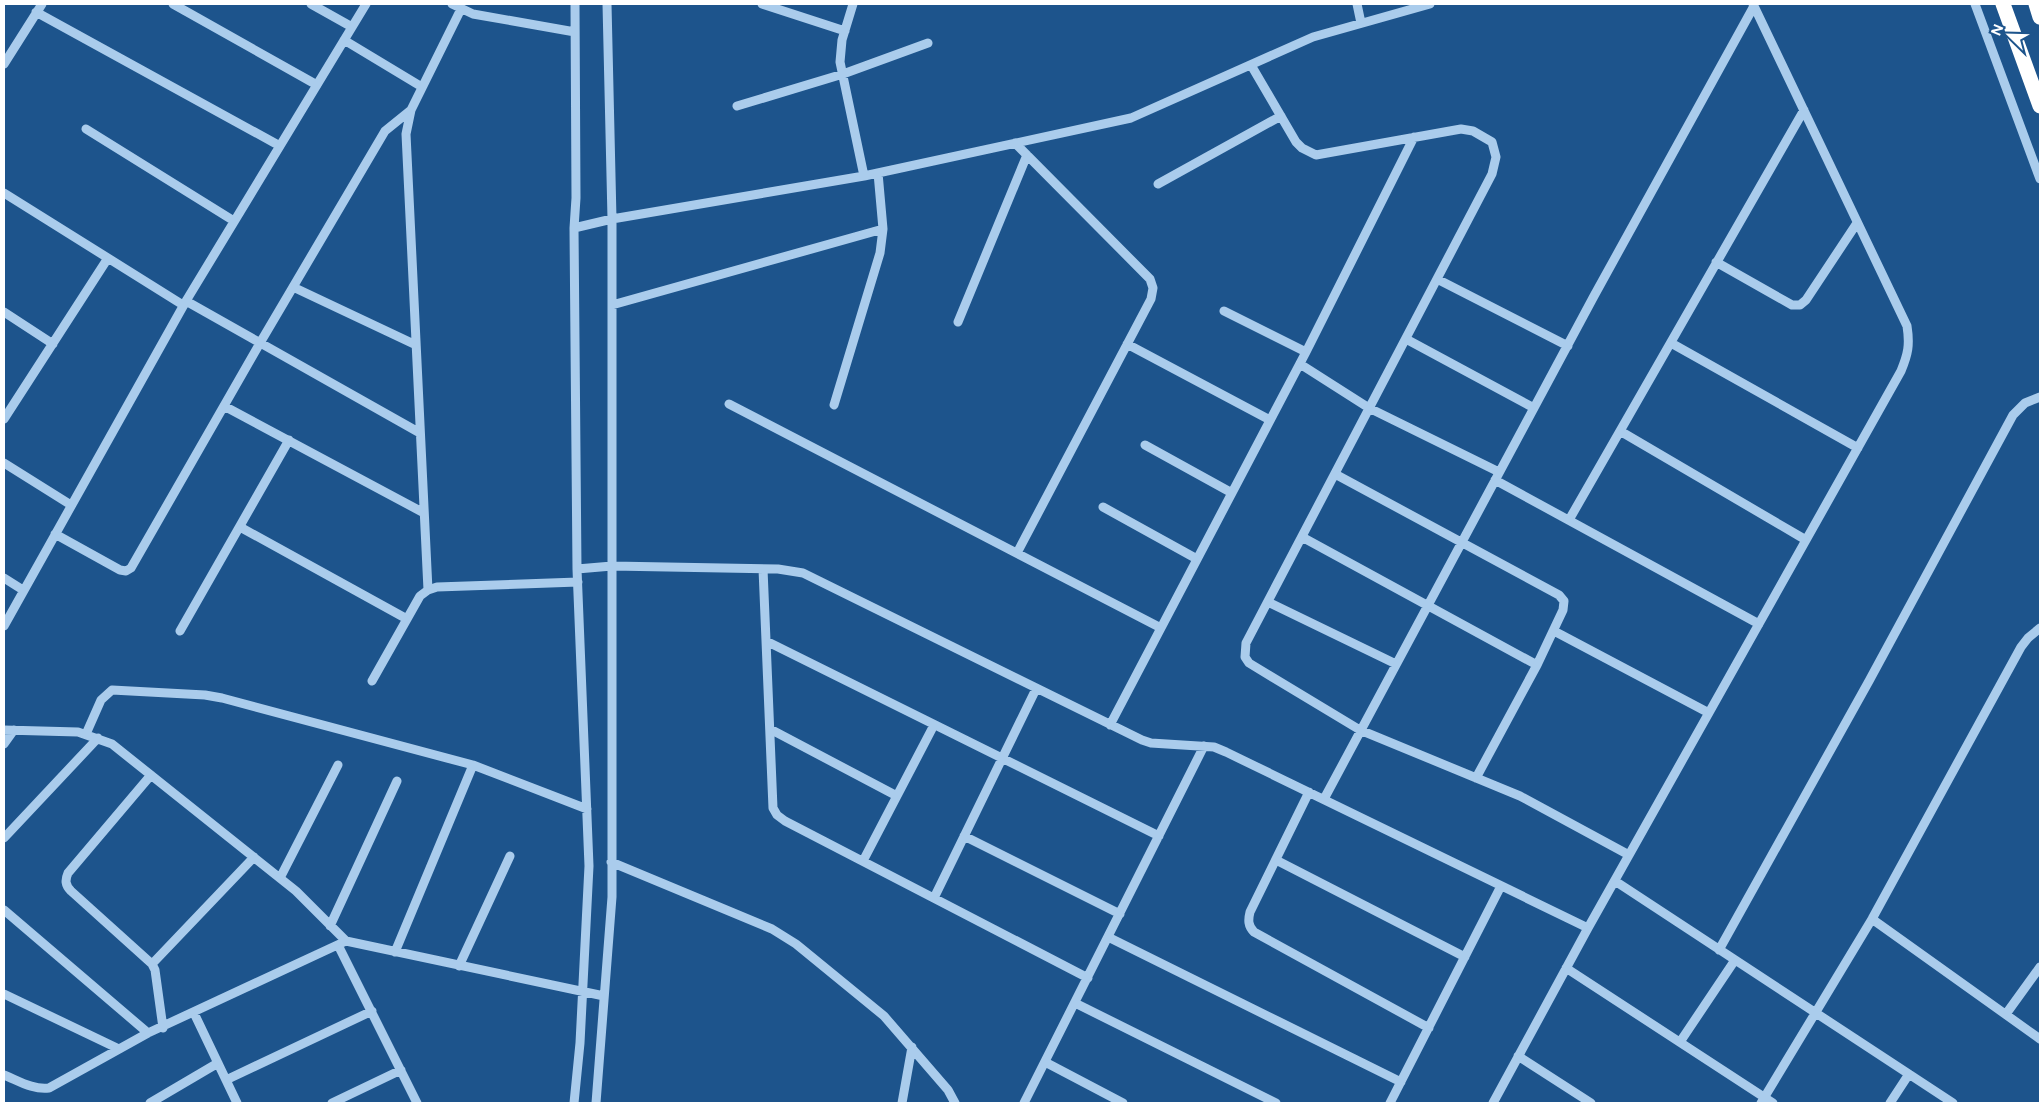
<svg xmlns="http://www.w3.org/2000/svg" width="2044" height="1107" viewBox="0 0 2044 1107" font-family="Figtree,sans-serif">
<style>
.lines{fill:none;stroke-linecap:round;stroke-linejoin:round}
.minor{stroke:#aaccec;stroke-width:9}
.highway{stroke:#fff;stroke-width:15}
</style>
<rect width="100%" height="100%" fill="#1d548c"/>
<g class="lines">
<path class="minor" d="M173 4 317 85
M311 4 352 27
M452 4 473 14 575 32
M762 4 845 31
M853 4 842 40 840 62 864 176
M1357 4 1361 23
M1975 4 2040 179
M36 12 280 146
M344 40 422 87
M4 64 42 4
M1251 65 1296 142 1302 148 1316 155 1461 129 1473 131 1492 142 1496 157 1492 174 1246 643 1245 657 1249 663 1360 730 1520 796 1629 855
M737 106 843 74 928 43
M86 129 234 221
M1015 143 1150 279 1153 288 1151 299 1017 553
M1158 184 1281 116
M4 193 183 305
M574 228 612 219 864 176 1131 118 1313 37 1430 4
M1716 262 1792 305H1800L1806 300 1857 223
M1437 279 1568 346
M293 287 416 345
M186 301 420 433
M612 305 883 229
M1224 311 1306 352
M4 312 53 344
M958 322 1027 155
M1406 339 1534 408
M1671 343 1858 448
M1127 344 1270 420
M1300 364 1369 408 1499 472
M729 404 1161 628
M834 405 880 253 883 229 878 173
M224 406 424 513
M4 419 108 258
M1620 431 1806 540
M1145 445 1232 493
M4 463 71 505
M1335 474 1559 595 1564 601 1563 610 1537 665 1476 778
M1495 480 1759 624
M1103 507 1197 559
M1569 520 1804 110
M240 527 407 619
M55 534 120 570 126 571 131 568 260 343 385 131 411 110
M1302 537 1537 665
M577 569 612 566 778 569 803 573 1142 740 1151 743 1214 747 1226 752 1588 928
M763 569 773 808 777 815 785 821 1088 978
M4 578 23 590
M428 590 406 134 411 110 461 9
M1268 602 1396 664
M4 626 186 301 366 4
M180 631 289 440
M1554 631 1709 713
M766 641 1159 836
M372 681 420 596 428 590 437 587 578 582
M1110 725 1306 352 1414 137
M770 729 897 796
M4 730 78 732 112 744 296 891 346 941 604 996
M86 734 101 700 112 690 205 695 222 698 473 765 587 809
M4 744 14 730
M151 775 68 873C65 880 65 885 71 891L152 964 155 970 163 1028
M1309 792 1250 912C1248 920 1248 926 1254 932L1429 1028
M1324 799 1594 296 1754 6
M964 836 1120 914
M4 838 98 738
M1276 860 1465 957
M863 861 934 725
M611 862 772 929 796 944 884 1016 948 1090 955 1103
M280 878 338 765
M1615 881 1953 1103
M934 898 1036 689
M4 910 148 1033
M1872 919 2040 1039
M330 926 397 781
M1108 937 1401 1082
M338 945 417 1103
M1719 950 1869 681 2013 415 2025 403 2040 397
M395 952 473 765
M152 964 254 857
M459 966 510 856
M1566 968 1773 1103
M4 994 119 1049
M1075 1003 1276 1103
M194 1013 237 1103
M2006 1014 2040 967
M1680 1042 1735 960
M1518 1056 1591 1103
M1045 1062 1123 1103
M4 1075C19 1081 33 1090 49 1088L148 1033 346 941
M226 1080 372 1011
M150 1103 218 1063
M332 1103 401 1070
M574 1103 580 1043 589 866 577 569 574 228 576 198 575 4
M596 1103 612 897V219L607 4
M902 1103 912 1047
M1024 1103 1204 746
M1390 1103 1501 886
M1493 1103 1588 928 1901 371C1908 354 1910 345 1907 326L1753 4
M1761 1103 1872 919 2021 647 2028 638 2040 628
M1890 1103 1909 1074"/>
<path class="highway" d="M2003 4 2040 106
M2036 4 2040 17"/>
</g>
<rect width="2044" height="1107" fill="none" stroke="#ffffff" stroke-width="10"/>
<g transform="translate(2009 35) rotate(293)" stroke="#1d548c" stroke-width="4" paint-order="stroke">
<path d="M0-4L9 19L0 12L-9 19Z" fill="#ffffff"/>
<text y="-8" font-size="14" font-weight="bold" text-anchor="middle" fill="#ffffff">N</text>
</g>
</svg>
